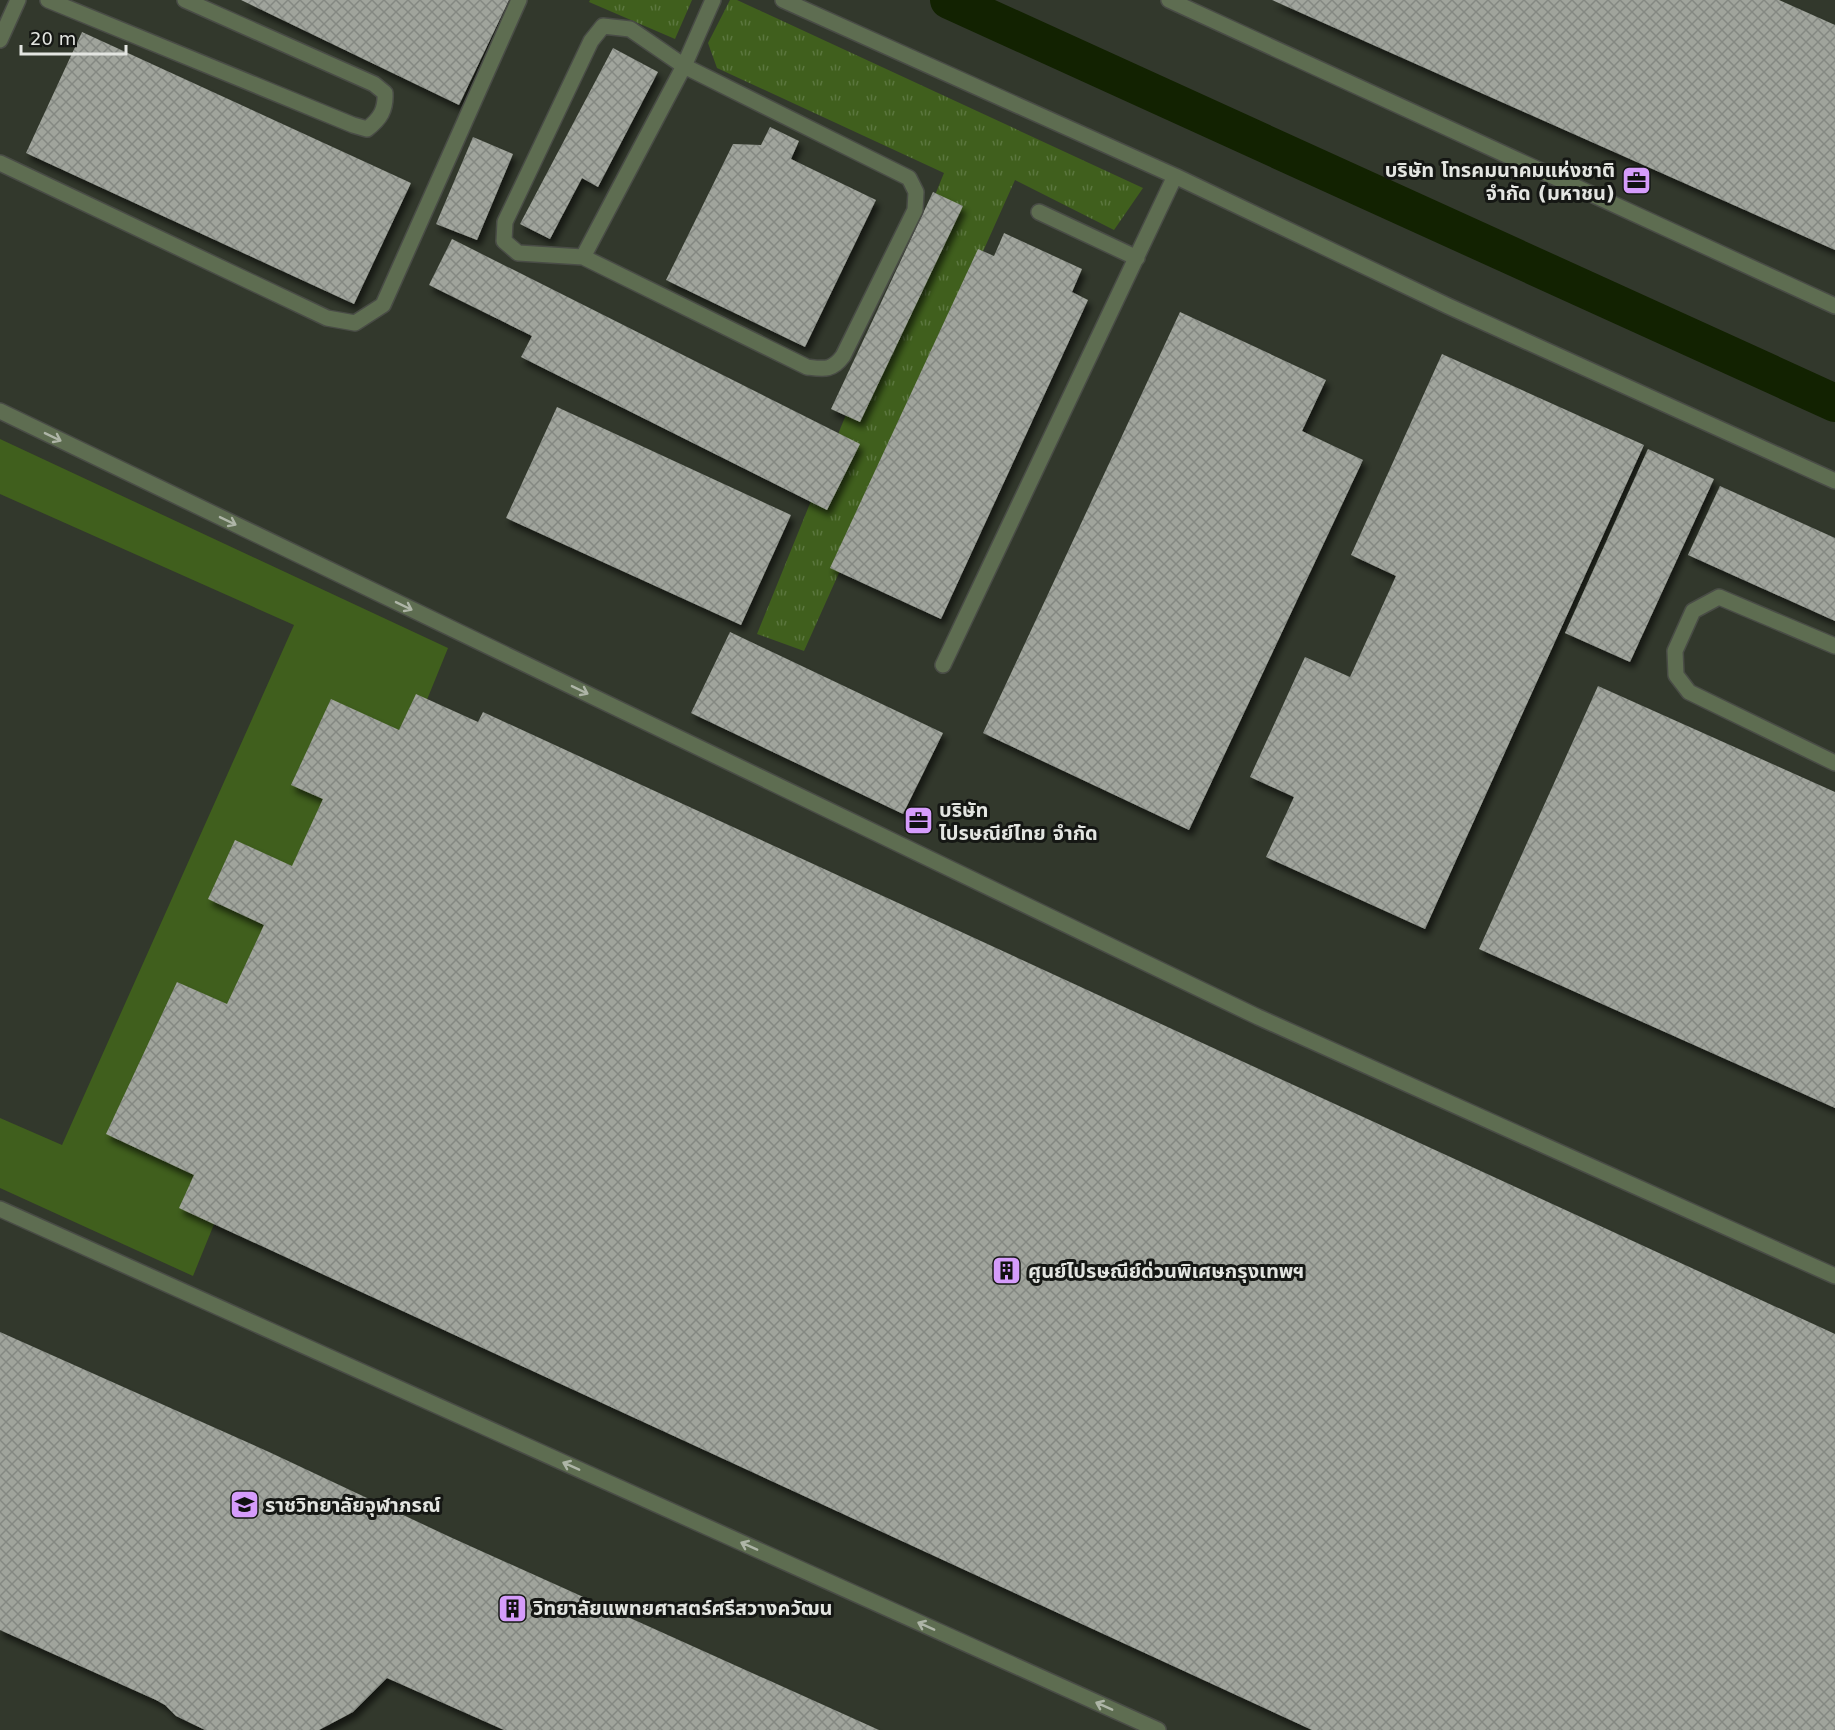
<svg xmlns="http://www.w3.org/2000/svg" width="1835" height="1730" viewBox="0 0 1835 1730" font-family="'DejaVu Sans','Noto Sans Thai',sans-serif">
<style>
.built{fill:#32382c}
.grass{fill:url(#grass-tufts)}
.green{fill:#405f1d}
.lines{fill:none;stroke-linecap:round;stroke-linejoin:round}
.canal{stroke:#122201;stroke-width:38}
.building{fill:url(#building-cross-hatch);filter:url(#shadow)}
.minor-casing{stroke:#494c46;stroke-width:18}
.minor{stroke:#5e6d51;stroke-width:15}
.oneway{stroke:#aeb5a7}
.labels{text-anchor:middle;stroke-width:6;stroke-linejoin:round;paint-order:stroke}
.poi-label{font-size:20px;font-weight:bold;fill:#e3e5e1;stroke:#151714;text-anchor:start}
</style>
<defs>
<pattern id="grass-tufts" width="24" height="20" patternUnits="userSpaceOnUse" patternTransform="scale(1.5)"><rect width="24" height="20" fill="#405f1d"/><path d="M3 7l-1-3M5 7V3M7 7l1-3M15 17l-1-3M17 17v-4M19 17l1-3" fill="none" stroke="#5b763e"/></pattern>
<pattern id="building-cross-hatch" width="8" height="8" patternUnits="userSpaceOnUse" patternTransform="scale(1.5)"><rect width="8" height="8" fill="#a0a49c"/><path d="M0 0l8 8M0 8l8-8" fill="none" stroke="#848882"/></pattern>
<filter id="shadow"><feDropShadow dx="3.5" dy="6" stdDeviation="3" flood-color="#0009"/></filter>
</defs>
<rect width="100%" height="100%" fill="#2c2f29"/>
<path class="built" d="M0 0H1835V1730H0Z"/>
<path class="grass" d="M590 0H692L675 39 589 2Z
M730 0H737L1143 188 1114 230 1015 180 804 651 757 634 944 173 717 68 708 43Z"/>
<path class="green" d="M0 439 448 648 193 1276 0 1188V1118L62 1145 294 625 0 494Z"/>
<g class="lines">
<path class="canal" d="M949 0 1835 403"/>
</g>
<path class="building" d="M241 0H509L459 105Z
M1272 0H1779L1835 25V250Z
M82 32 411 183 354 304 26 153Z
M613 48 658 72 598 187 582 178 550 239 520 224Z
M770 127 799 141 791 159 876 200 805 347 666 280 733 144 761 145Z
M473 137 513 154 477 240 436 224Z
M933 192 963 206 860 422 831 409Z
M1004 233 1082 269 1072 292 1088 300 941 619 830 568 978 249 994 256Z
M452 239 860 444 827 510 521 357 532 336 429 285Z
M1180 312 1326 380 1302 431 1363 460 1189 830 983 733Z
M1442 354 1644 445 1425 929 1266 857 1294 797 1250 777 1305 657 1350 677 1396 576 1351 555Z
M557 407 791 515 741 625 506 518Z
M1648 449 1714 479 1630 662 1565 633Z
M1720 486 1835 538V621L1688 555Z
M730 632 943 733 903 814 691 713Z
M1598 686 1835 792V1108L1479 949Z
M416 694 478 722 483 712 1835 1334V1730H1312L179 1208 194 1175 106 1134 177 982 227 1004 264 925 208 899 235 840 292 866 323 799 291 785 331 699 399 730Z
M0 1332 269 1452 450 1537 879 1730H504L387 1678 353 1712 319 1730H205L176 1716 165 1705 156 1700 0 1630Z"/>
<g class="lines">
<defs>
<path id="minor" d="M48 0 353 125 367 129C380 119 386 110 385 93L374 84 185 0
M783 0 1175 176 1448 306 1835 481
M1169 0 1835 306
M603 26 630 29 684 66 909 178 916 192 915 210 843 356C832 371 824 369 807 367L583 257 518 253 504 241 505 222 591 41Z
M0 40 18 0
M0 163 327 318 355 323 383 305 519 0
M1039 212 1137 258
M583 257 684 66 713 0
M0 411 1258 1017 1835 1276
M1835 646 1719 597 1693 611 1675 651 1676 675 1689 692 1835 763
M943 665 1175 176
M0 1209 1158 1730"/>
</defs>
<use href="#minor" class="minor-casing"/>
<use href="#minor" class="minor"/>
</g>
<defs><path id="oneway-shaft" d="M-6 0H5M1.5-3L5.5 0L1.5 3" fill="none" stroke-width="1.6" stroke-linecap="round" stroke-linejoin="round" transform="scale(1.5)"/></defs>
<g class="oneway">
<use href="#oneway-shaft" transform="translate(53 437) rotate(26)"/>
<use href="#oneway-shaft" transform="translate(228 521) rotate(26)"/>
<use href="#oneway-shaft" transform="translate(404 606) rotate(26)"/>
<use href="#oneway-shaft" transform="translate(580 690) rotate(26)"/>
<use href="#oneway-shaft" transform="translate(571 1466) rotate(-156)"/>
<use href="#oneway-shaft" transform="translate(749 1546) rotate(-156)"/>
<use href="#oneway-shaft" transform="translate(926 1626) rotate(-156)"/>
<use href="#oneway-shaft" transform="translate(1104 1706) rotate(-156)"/>
</g>
<defs>
<symbol id="office-square" viewBox="-11 -11 22 22"><rect x="-9" y="-9" width="18" height="18" rx="4" fill="#d59cfb" stroke="#151714"/><path d="M-6-3h4V-5.5h4V-3h4V5H-6ZM-1-4.5V-3h2v-1.5ZM-6 0V1H6V0Z" fill="#111"/></symbol>
<symbol id="building-square" viewBox="-11 -11 22 22"><rect x="-9" y="-9" width="18" height="18" rx="4" fill="#d59cfb" stroke="#151714"/><path d="M-4-6H4V6H1V3H-1V6H-4ZM-2.5-4.3h1.7v1.8h-1.7ZM.8-4.3h1.7v1.8H.8ZM-2.5-1h1.7V.8h-1.7ZM.8-1h1.7V.8H.8Z" fill="#111"/></symbol>
<symbol id="university-square" viewBox="-11 -11 22 22"><rect x="-9" y="-9" width="18" height="18" rx="4" fill="#d59cfb" stroke="#151714"/><path d="M0-5L7-2L0 1L-7-2ZM-4 1L0 2.5L4 1V4Q0 6-4 4Z" fill="#111"/></symbol>
</defs>
<g fill-rule="evenodd">
<use href="#office-square" x="1620" y="164" width="33" height="33"/>
<use href="#office-square" x="902" y="804" width="33" height="33"/>
<use href="#building-square" x="990" y="1254" width="33" height="33"/>
<use href="#university-square" x="228" y="1488" width="33" height="33"/>
<use href="#building-square" x="496" y="1592" width="33" height="33"/>
</g>
<g class="labels">
<g class="poi-label">
<text x="1615" y="177" text-anchor="end">บริษัท โทรคมนาคมแห่งชาติ<tspan x="1615" dy="23">จำกัด (มหาชน)</tspan></text>
<text x="939" y="817">บริษัท<tspan x="939" dy="23">ไปรษณีย์ไทย จำกัด</tspan></text>
<text x="1028" y="1278">ศูนย์ไปรษณีย์ด่วนพิเศษกรุงเทพฯ</text>
<text x="265" y="1512">ราชวิทยาลัยจุฬาภรณ์</text>
<text x="533" y="1615">วิทยาลัยแพทยศาสตร์ศรีสวางควัฒน</text>
</g>
</g>
<path d="M21 45v9h105v-9" fill="none" stroke="#e3e5e1" stroke-width="3"/>
<text x="30" y="45" font-size="18" fill="#e3e5e1" stroke="#151714" stroke-width="4.5" paint-order="stroke">20 m</text>
</svg>
